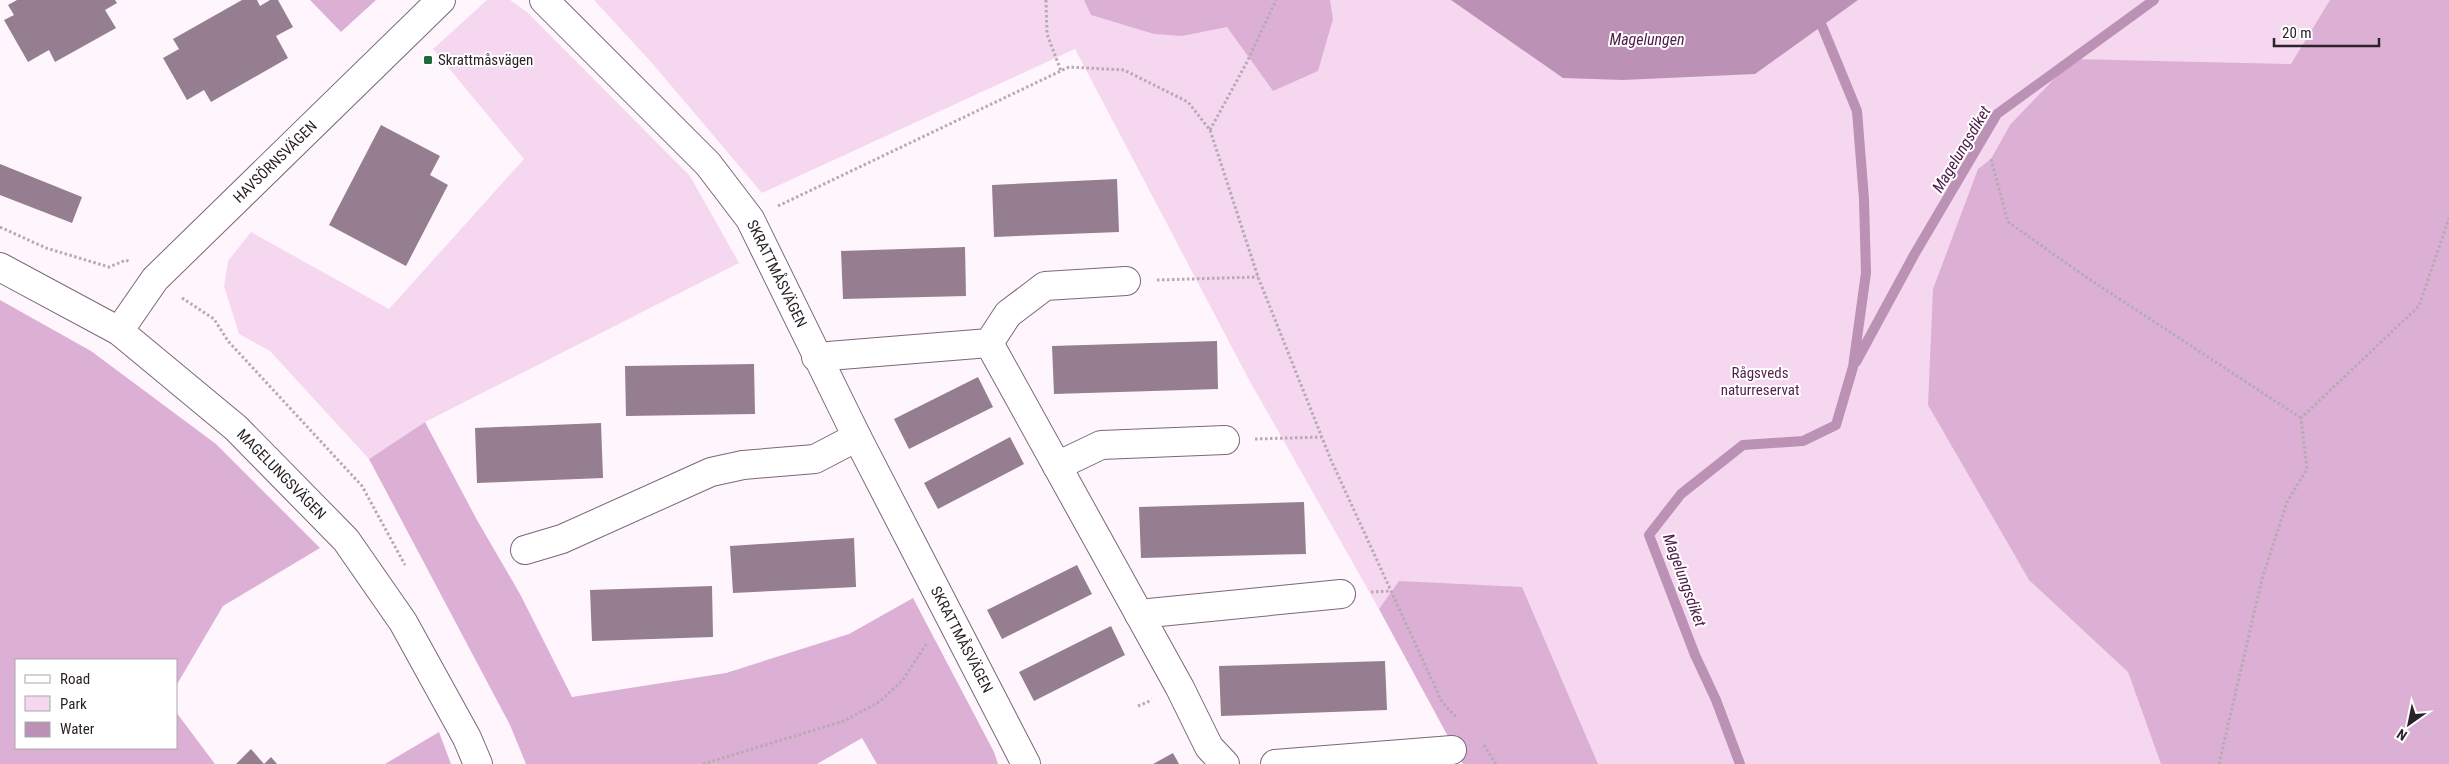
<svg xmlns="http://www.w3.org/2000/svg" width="2449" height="764" viewBox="0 0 2449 764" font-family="'Roboto Condensed',sans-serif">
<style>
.green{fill:#f5d8ef}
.forest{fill:#dcb0d5}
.water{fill:#bb91b5}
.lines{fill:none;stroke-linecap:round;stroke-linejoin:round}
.stream{stroke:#bb91b5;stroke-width:10}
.building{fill:#947e90}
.street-casing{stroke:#7b6778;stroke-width:30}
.secondary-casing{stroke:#7b6778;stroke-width:30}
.path{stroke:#b5abb3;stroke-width:3;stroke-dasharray:2.5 2.5;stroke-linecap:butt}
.street{stroke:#fff;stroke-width:28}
.secondary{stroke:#fff;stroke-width:28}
.poi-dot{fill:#1d6b3b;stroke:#fff;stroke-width:2}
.labels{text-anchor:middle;stroke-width:4;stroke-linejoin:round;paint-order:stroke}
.poi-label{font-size:15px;fill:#2b222a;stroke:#fff;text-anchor:start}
.street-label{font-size:15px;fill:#2b222a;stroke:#fff}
.park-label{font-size:15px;fill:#531f4d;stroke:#fff}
.water-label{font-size:16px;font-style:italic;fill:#4d1a48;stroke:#fff}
</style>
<rect width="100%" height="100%" fill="#fff5fd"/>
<path class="green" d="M487 0H510L527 12 690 176 739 263 425 422 369 459 270 351 239 334 224 286 228 261 251 232 389 309 524 159 433 49Z
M594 0H2449V764H1463L1379 609 1248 378 1075 49 762 193 652 63Z"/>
<path class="forest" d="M310 0H376L341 32Z
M1084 0H1330L1333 19 1318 71 1273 91 1227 27 1182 36 1154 34 1091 15Z
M2330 0H2449V764H2161L2128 672 2029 580 1928 405 1933 289 1978 169 1991 159 2010 125 2073 59 2291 64Z
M0 300 91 351 216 444 320 548 223 606 176 686V660H16V748H176V712L215 764H0Z
M425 422 477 520 520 594 572 697 726 673 849 634 913 598 994 752 998 764H877L862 738 817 764H526L510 725 369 459Z
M1399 581 1522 587 1598 764H1463L1379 609Z
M439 732 451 764H385Z"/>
<path class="water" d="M1451 0H1858L1755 74 1623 80 1563 78Z"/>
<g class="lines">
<path class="stream" d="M1856 362 1914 255 1997 114 2154 0
M1740 764 1716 700 1695 655 1649 535 1681 494 1743 445 1803 441 1836 425 1853 367 1866 273 1864 199 1857 111 1822 26"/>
</g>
<path class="building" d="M17 0H115L117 3 105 10 116 28 55 62 49 50 28 62 4 20 14 15 8 5Z
M242 0H257L260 6 270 0H278L293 27 276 36 288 58 211 102 204 90 187 100 163 58 179 49 173 39Z
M381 125 440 156 430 175 448 185 406 266 329 225Z
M0 164 82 197 72 223 0 195Z
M1117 179 1119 232 994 237 992 185Z
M965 247 966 296 843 299 841 251Z
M1217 341 1218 389 1054 394 1052 346Z
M754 364 755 414 626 416 625 366Z
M978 377 993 407 909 449 894 419Z
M601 423 603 478 477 483 475 428Z
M1010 437 1024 464 938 509 924 483Z
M1304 502 1306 554 1141 558 1139 507Z
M854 538 856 587 733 593 730 546Z
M1077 565 1092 594 1002 639 987 610Z
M712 586 713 637 592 641 590 590Z
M1111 626 1125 655 1034 701 1019 672Z
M1385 661 1387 710 1221 716 1219 666Z
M251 749 264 764 271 757 277 764H236Z
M1173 753 1179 764H1153Z"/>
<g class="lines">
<defs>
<g id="street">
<path id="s1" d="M544 0 708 164 750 219 857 437 1026 764"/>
<path id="s2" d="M119 331 155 279 441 0"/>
<path d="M989 343 1180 688 1209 747 1225 764"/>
<path d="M816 357 989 343 1008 314 1045 286 1126 281"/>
<path d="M1057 466 1101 445 1225 440"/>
<path d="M525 550 562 539 711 472 743 465 815 459 857 437"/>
<path d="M1139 614 1341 594"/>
<path d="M1275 764 1452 750"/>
</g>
<g id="secondary">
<path id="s3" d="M0 267 119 331 236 428 346 540 403 622 467 738 478 764"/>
</g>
</defs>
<use href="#street" class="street-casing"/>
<use href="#secondary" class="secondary-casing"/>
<path class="path" d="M1046 0 1047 34 1061 71
M1210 130 1247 62 1276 0
M1991 159 2008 222 2086 277 2301 418
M778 206 1069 67 1124 70 1188 102 1210 130 1258 277 1331 460 1442 702 1457 718
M0 227 46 248 109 267 126 260 130 262
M1157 280 1258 277
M182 298 214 319 228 341 362 486 405 565
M1255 439 1322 437
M1371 592 1391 591
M1138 706 1152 700
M1484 745 1496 764
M703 764 844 721 879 702 902 681 927 643
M2219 764 2262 579 2287 502 2307 469 2301 418 2419 306 2449 218"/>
<use href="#street" class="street"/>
<use href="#secondary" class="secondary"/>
</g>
<rect class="poi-dot" x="423" y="55" width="10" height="10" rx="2.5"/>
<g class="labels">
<g class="poi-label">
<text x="438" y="65">Skrattmåsvägen</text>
</g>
<g class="street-label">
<text dy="5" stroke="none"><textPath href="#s2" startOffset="231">HAVSÖRNSVÄGEN</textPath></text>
<text dy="5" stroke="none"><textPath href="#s1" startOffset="362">SKRATTMÅSVÄGEN</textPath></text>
<text dy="5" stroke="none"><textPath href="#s3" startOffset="352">MAGELUNGSVÄGEN</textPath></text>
<text dy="5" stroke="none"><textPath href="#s1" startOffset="772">SKRATTMÅSVÄGEN</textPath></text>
</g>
<g class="park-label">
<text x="1760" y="378">Rågsveds<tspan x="1760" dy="17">naturreservat</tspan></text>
</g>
<g class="water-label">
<text x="1647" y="45">Magelungen</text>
<text transform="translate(1961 149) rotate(-59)" y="6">Magelungsdiket</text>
<text transform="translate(1685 580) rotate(70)" y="6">Magelungsdiket</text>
</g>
</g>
<rect x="15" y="659" width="162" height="90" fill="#ffffff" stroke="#aaa7aa"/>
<rect x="25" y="675" width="25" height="8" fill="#ffffff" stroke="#aaa7aa"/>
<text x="60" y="684" font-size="15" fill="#2b222a">Road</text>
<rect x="25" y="696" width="25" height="15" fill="#f5d8ef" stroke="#aaa7aa"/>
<text x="60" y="709" font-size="15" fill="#2b222a">Park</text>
<rect x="25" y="722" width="25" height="15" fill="#bb91b5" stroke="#aaa7aa"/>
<text x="60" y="734" font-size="15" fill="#2b222a">Water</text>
<g transform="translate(2409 724) rotate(213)" stroke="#ffffff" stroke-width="4" paint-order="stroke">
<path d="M0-4L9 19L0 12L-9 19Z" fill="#2b222a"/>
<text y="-8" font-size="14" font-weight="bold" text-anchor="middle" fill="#2b222a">N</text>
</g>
<path d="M2274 38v8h105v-8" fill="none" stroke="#2b222a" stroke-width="2.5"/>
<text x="2282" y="38" font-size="15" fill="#2b222a" stroke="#ffffff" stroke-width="4" paint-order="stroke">20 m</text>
</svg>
